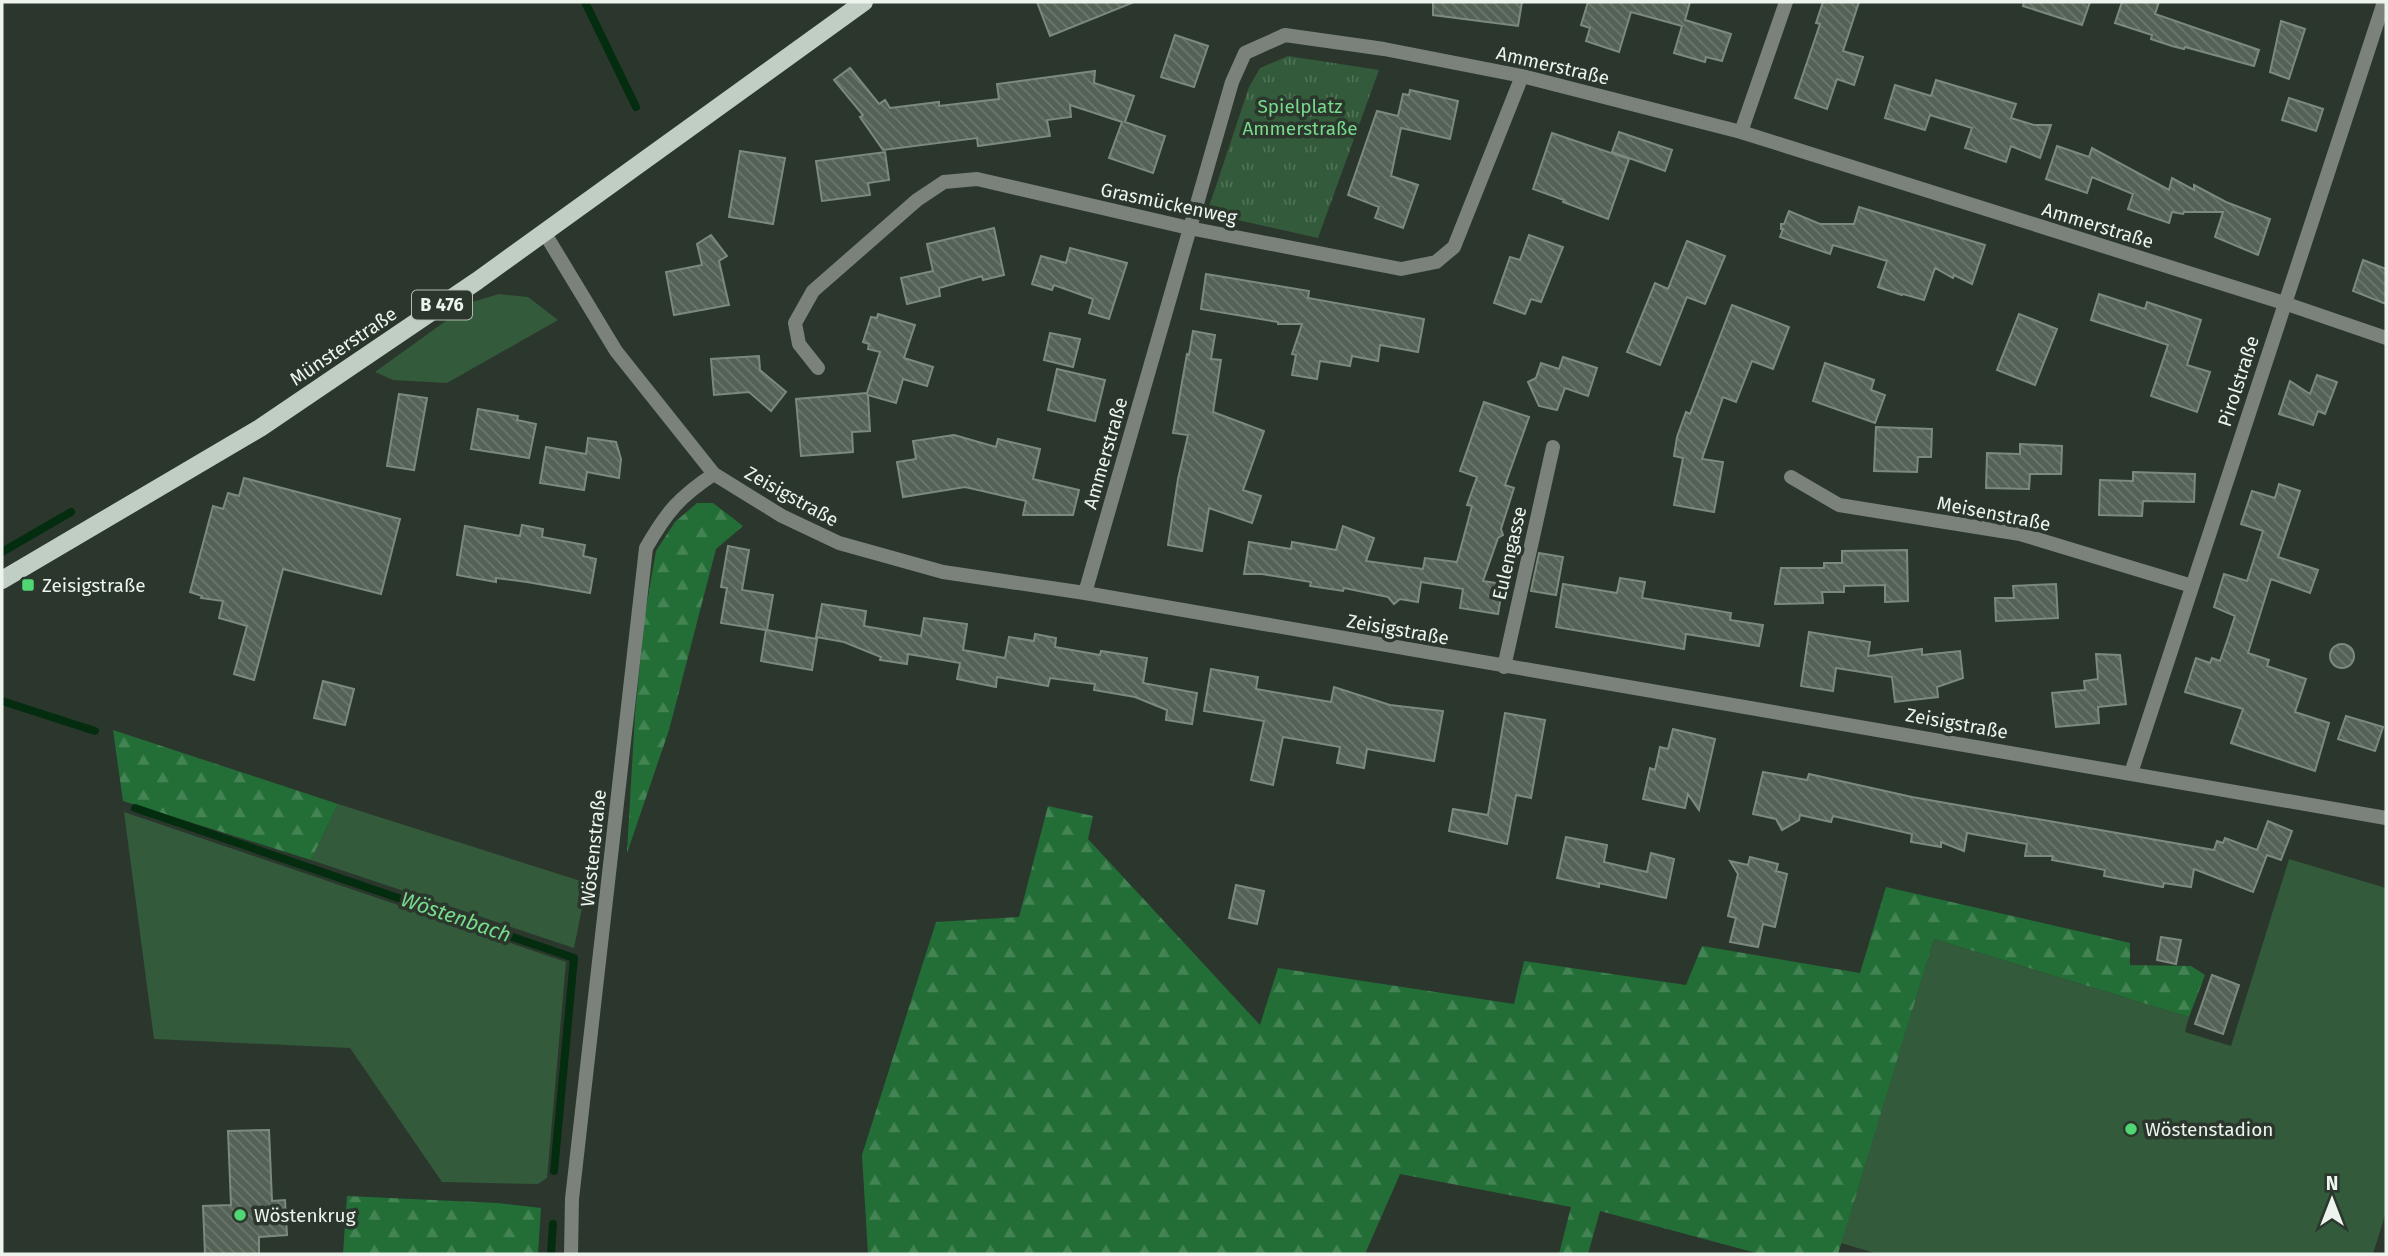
<svg xmlns="http://www.w3.org/2000/svg" width="2388" height="1256" viewBox="0 0 2388 1256" font-family="'Fira Sans',sans-serif">
<style>
.grass{fill:#335a3a}
.forest{fill:url(#forest-firs)}
.park{fill:url(#park-tufts)}
.lines{fill:none;stroke-linecap:round;stroke-linejoin:round}
.stream{stroke:#042d10;stroke-width:8}
.building{fill:url(#building-back-hatch);stroke:#7c8a7e;stroke-width:2}
.minor{stroke:#7b817b;stroke-width:14}
.primary{stroke:#c1cec3;stroke-width:18}
.poi-dot{fill:#51d674;stroke:#2b372d;stroke-width:2.5}
.labels{text-anchor:middle;stroke-width:7;stroke-linejoin:round;paint-order:stroke}
.shield{fill:#2b372d;stroke:#b3bbb4;stroke-width:2}
.shield-label{font-size:18px;font-weight:bold;fill:#edf4ee}
.street-label{font-size:19px;fill:#edf4ee;stroke:#2b372d}
.park-label{font-size:19px;fill:#79da8d;stroke:#2b372d}
.poi-label{font-size:19px;fill:#edf4ee;stroke:#2b372d;text-anchor:start}
.water-label{font-size:21px;font-style:italic;fill:#78da8c;stroke:#2b372d}
</style>
<defs>
<pattern id="forest-firs" width="22" height="20" patternUnits="userSpaceOnUse" patternTransform="scale(1.75)"><rect width="22" height="20" fill="#236e37"/><path d="M5 1l3.5 6h-7zM16 11l3.5 6h-7z" fill="#438354"/></pattern>
<pattern id="park-tufts" width="24" height="20" patternUnits="userSpaceOnUse" patternTransform="scale(1.75)"><rect width="24" height="20" fill="#335a3a"/><path d="M3 7l-1-3M5 7V3M7 7l1-3M15 17l-1-3M17 17v-4M19 17l1-3" fill="none" stroke="#517257"/></pattern>
<pattern id="building-back-hatch" width="6" height="6" patternUnits="userSpaceOnUse" patternTransform="scale(1.75)"><rect width="6" height="6" fill="#546155"/><path d="M-1 5l2 2M0 0l6 6M5-1l2 2" fill="none" stroke="#6d786e"/></pattern>
</defs>
<rect width="100%" height="100%" fill="#2b372d"/>
<path class="grass" d="M499 294 528 297 558 320 447 383 393 380 375 372 472 302Z
M338 804 587 883 574 948 311 860Z
M124 812 566 962 547 1178 538 1184 442 1182 350 1048 154 1039Z
M2289 859 2386 888V1212L2373 1254H1878L1841 1243 1934 939 2189 1017 2185 1032 2231 1046Z"/>
<path class="forest" d="M697 503H713L743 526 716 549 669 730 627 853 635 714 645 614 656 551 675 522Z
M113 730 338 804 311 860 123 801Z
M1048 806 1093 816 1088 839 1260 1025 1278 968 1514 1004 1524 961 1686 985 1702 946 1860 973 1886 887 2130 943V965L2191 966 2205 975 2189 1017 1934 939 1838 1254H1760L1600 1211 1588 1254H1559L1571 1207 1400 1174 1365 1254H868L862 1155 936 922 1019 917Z
M347 1196 497 1203 541 1208 538 1254H343Z"/>
<path class="park" d="M1288 56 1379 70 1318 238 1207 213 1249 87 1260 68Z"/>
<g class="lines">
<path class="stream" d="M585 2 636 107
M2 552 71 512
M2 701 95 731
M135 808 574 958 554 1171
M551 1254 553 1224"/>
</g>
<path class="building" d="M1037 2H1131L1132 3 1050 36Z
M1433 2H1522L1518 26 1433 15Z
M1588 2H1690L1685 20 1731 34 1722 61 1706 57 1705 62 1674 53 1682 26 1631 12 1619 52 1586 41 1590 28 1581 25Z
M1823 2H1859L1843 51 1863 57 1854 85 1837 79 1827 109 1795 98 1820 24 1816 23Z
M2024 2H2090L2082 25 2023 6Z
M2122 2H2159L2155 14 2259 50 2254 66 2185 47 2184 49 2172 46 2151 39 2152 35 2115 23Z
M2281 21 2305 29 2289 79 2270 72Z
M1175 35 1208 46 1194 87 1161 77Z
M850 68 879 104 885 100 890 108 939 102V106L999 99 997 84 1095 71 1094 83 1134 96 1125 122 1165 136 1153 173 1109 158 1122 122 1070 105 1071 117 1047 120 1050 136 978 146 977 138 883 150 860 117 863 115 834 80Z
M1936 80 2016 104 2011 118 2034 125H2051L2040 158 2011 146 2006 162 1965 148 1972 128 1930 115 1925 130 1885 118 1895 85 1931 96Z
M1410 90 1458 101 1450 139 1401 128 1391 176 1418 185 1403 228 1375 218 1379 207 1348 195 1377 111 1398 116 1403 94 1409 95Z
M2289 98 2323 109 2316 131 2282 120Z
M1619 132 1672 150 1665 171 1612 152Z
M1552 133 1629 159 1608 219 1563 202 1564 200 1533 189Z
M2057 146 2089 157 2092 148 2169 190 2172 178 2194 190V185L2226 202 2270 219 2258 255 2215 237 2223 212H2184L2183 214 2172 212 2169 223 2128 209 2133 194 2092 177 2087 193 2046 179Z
M740 151 785 158 773 224 729 217Z
M885 152 889 180 868 183 870 195 822 201 816 161Z
M1859 207 1985 245 1972 284 1954 275 1953 278 1935 268 1924 300 1903 294 1902 295 1878 287 1887 261 1833 245 1830 254 1780 237 1783 229H1781V224H1784L1789 211 1820 224H1854Z
M994 228 1004 275 983 280 982 276 939 288 940 296 907 304 901 278 933 271 927 244Z
M711 235 727 256 719 261 729 305 674 315 666 272 702 265 697 244Z
M1529 235 1563 247 1541 302 1531 299 1525 314 1494 303 1510 257 1520 260Z
M1687 241 1725 256 1705 304 1687 297 1660 365 1627 352 1655 283 1668 289Z
M1070 248 1127 263 1109 319 1089 313 1093 299 1054 285 1052 290 1032 284 1041 256 1066 263Z
M2363 260 2386 269V304L2353 291Z
M1206 274 1309 291 1308 298 1424 319 1418 352 1380 345 1378 361 1352 356 1350 366 1320 361 1317 379 1292 375 1296 355 1292 354 1302 324H1278V322L1201 309Z
M2099 294 2145 309 2147 302 2201 320 2187 365 2210 372 2197 412 2151 396 2168 345 2091 320Z
M1732 305 1789 327 1773 369 1752 361 1736 402 1723 397 1702 459 1723 462 1714 512 1674 505 1683 458 1674 456 1677 437 1686 412 1690 414Z
M878 314 915 325 904 358 933 367 927 386 903 379 896 403 868 395 870 431 852 432 853 452 801 456 796 399 867 393 880 352 868 349 869 344 863 342 871 317 877 318Z
M2019 314 2057 329 2035 385 1997 370Z
M1193 331 1215 335 1211 359 1221 360 1213 412 1264 431 1243 490 1261 496 1252 523 1209 508 1202 551 1168 545 1178 479 1188 435 1173 433 1187 354 1189 355Z
M1050 333 1080 339 1073 367 1044 360Z
M759 356 760 370 786 392 771 411 749 392 714 395 711 359Z
M1563 357 1597 368 1588 396 1565 388 1557 410 1539 406 1528 382 1536 378 1541 363 1559 369Z
M1825 363 1874 380 1871 390 1885 395 1875 423 1813 401Z
M1057 369 1105 380 1095 421 1048 410Z
M2317 375 2337 382 2325 414 2318 411 2313 425 2279 414 2290 381 2310 394Z
M399 394 427 398 414 470 387 466Z
M1484 402 1529 417 1505 485 1514 488 1501 529 1503 535 1498 538 1483 581 1503 584 1498 614 1460 608 1463 589 1421 582 1418 602 1400 599 1394 604 1388 597 1344 588 1343 591 1310 586 1311 582 1262 574H1244L1249 542 1291 549 1292 542 1336 550 1343 526 1374 538 1366 561 1423 569 1425 558 1457 562 1472 506 1467 505 1477 477 1460 471Z
M478 409 518 416 517 420 536 424 529 458 471 449Z
M1876 427 1932 429 1931 457H1918L1917 472 1874 471Z
M954 435 996 447 998 439 1040 449 1033 479 1079 490 1073 515H1023L1026 501 965 487 903 497 897 462 916 459 913 441Z
M588 438 616 442 621 459 619 478 587 472 584 490 540 483 546 447 586 454Z
M2020 444 2062 446 2061 474H2030L2029 489 1986 488 1987 453 2020 454Z
M2133 472 2195 474 2194 502 2143 501 2142 516 2099 515 2100 480 2133 481Z
M244 478 400 519 381 594 283 569 254 680 234 674 247 626 219 618 223 601 201 598 202 596 190 592 213 506 223 509 228 493 239 496Z
M2279 484 2300 491 2278 557 2318 570 2310 593 2271 579 2248 653 2269 660 2267 666 2306 679 2295 712 2329 723 2315 771 2231 743 2243 709 2185 692 2196 658 2210 663 2212 658 2220 661 2228 638 2235 616 2214 607 2224 574 2247 581 2263 531 2241 524 2252 491 2275 498Z
M522 525 543 529 542 537 585 545 583 556 596 559 590 593 527 582 496 578V582L457 575 465 526 520 536Z
M728 546 749 550 742 590 773 595 767 630 817 639 812 670 761 661 766 630 721 623 727 588 721 587Z
M1907 550 1908 601 1885 602V585L1844 586V592H1822L1823 603 1775 604 1781 568H1824V563H1842V551Z
M1539 553 1563 557 1556 595 1531 591Z
M1620 578 1645 582 1642 598 1731 613 1730 620 1763 625 1759 646 1686 634 1684 649 1556 627 1563 584 1617 593Z
M2056 584 2058 618 1996 621 1995 598H2014L2013 586Z
M822 604 866 611 864 626 921 636 924 618 967 624 963 650 1005 658 1009 637 1034 641 1035 634 1056 638 1055 647 1100 655 1101 651 1147 658 1143 683 1197 693 1192 724 1166 720 1167 710 1135 697 1094 690 1095 684 1050 678 1048 686 997 677 996 687 957 679 960 663 908 654 907 664 880 660 881 657 844 642 816 637Z
M1809 632 1870 642 1868 656 1922 649V655L1960 651 1963 678 1937 687 1938 697 1895 702 1892 677 1836 668 1833 691 1801 686Z
M2330 656a12 12 0 1 1 24 0a12 12 0 1 1-24 0Z
M2096 654 2120 655 2126 704 2098 707 2099 723 2056 727 2052 693 2085 690 2084 681 2098 679Z
M1211 669 1258 677 1256 689 1331 702 1334 687 1390 705 1443 711 1434 761 1367 749 1364 768 1337 763 1340 747 1283 737 1273 785 1251 780 1264 721 1204 711Z
M323 681 354 689 345 725 314 718Z
M1505 713 1545 720 1531 798 1516 795 1507 844 1449 831 1453 809 1488 815Z
M2346 716 2383 727 2375 751 2338 739Z
M1673 729 1715 739 1699 810 1688 794 1685 808 1643 799 1650 768 1655 770 1660 747 1668 749Z
M1763 772 1807 780 1809 774 1912 797 2214 850 2217 841 2223 843 2225 838 2257 850 2268 821 2292 831 2281 860 2267 855 2253 892 2194 869 2191 887 2164 883 2163 887 2104 876 2105 870 2052 860 2053 856H2025L2027 844 1967 833 1964 851 1941 842V847L1911 842 1912 834 1833 816 1831 822 1800 815 1799 820 1782 830 1776 819 1753 814Z
M1566 837 1607 845 1604 862 1647 872 1651 853 1674 859 1666 898 1599 883V887L1557 878Z
M1750 857 1778 864 1776 871 1787 874 1775 927 1763 924 1758 947 1730 942 1736 918 1728 916 1738 874 1730 861 1748 865Z
M1236 885 1264 891 1257 924 1229 918Z
M2161 937 2181 940 2176 964 2157 960Z
M2212 975 2239 985 2223 1034 2195 1024Z
M269 1130 272 1201 285 1200 287 1235 259 1237V1254H205L203 1206 231 1205 228 1131Z"/>
<g class="lines">
<path class="minor" d="M1741 132 1786 2
M544 232 616 351 714 474 782 516 839 543 943 572 1085 593 2386 818
M818 368 799 344 795 323 813 291 917 200 944 182 977 179 1189 228 1401 269 1436 262 1454 247 1522 76
M1791 477 1839 505 2020 534 2192 586
M1085 593 1232 82 1245 53 1285 35 1384 49 1522 76 1741 132 2284 303 2386 338
M1504 667 1553 447
M2131 773 2384 2
M571 1254 572 1199 646 548C666 513 679 497 714 474"/>
<path class="primary" d="M2 580 260 428 477 281 864 2"/>
</g>
<g class="poi-dot">
<rect x="21" y="578" width="14" height="14" rx="3.5"/>
<circle cx="2131" cy="1129" r="7"/>
<circle cx="240" cy="1215" r="7"/>
</g>
<g class="labels">
<rect class="shield" x="412" y="290.5" width="60" height="29" rx="5"/>
<g class="shield-label">
<text x="442" y="311">B 476</text>
</g>
<g class="street-label">
<text transform="translate(1553 65) rotate(13)" y="7">Ammerstraße</text>
<text transform="translate(1169 203) rotate(12)" y="7">Grasmückenweg</text>
<text transform="translate(2098 225) rotate(17)" y="7">Ammerstraße</text>
<text transform="translate(343 346) rotate(-34)" y="7">Münsterstraße</text>
<text transform="translate(2238 381) rotate(-72)" y="7">Pirolstraße</text>
<text transform="translate(1105 453) rotate(-74)" y="7">Ammerstraße</text>
<text transform="translate(792 496) rotate(29)" y="7">Zeisigstraße</text>
<text transform="translate(1994 513) rotate(11)" y="7">Meisenstraße</text>
<text transform="translate(1509 553) rotate(-77)" y="7">Eulengasse</text>
<text transform="translate(1398 629) rotate(10)" y="7">Zeisigstraße</text>
<text transform="translate(1957 723) rotate(10)" y="7">Zeisigstraße</text>
<text transform="translate(593 848) rotate(-84)" y="7">Wöstenstraße</text>
</g>
<g class="park-label">
<text x="1300" y="113">Spielplatz<tspan x="1300" dy="22">Ammerstraße</tspan></text>
</g>
<g class="poi-label">
<text x="42" y="592">Zeisigstraße</text>
<text x="2145" y="1136">Wöstenstadion</text>
<text x="254" y="1222">Wöstenkrug</text>
</g>
<g class="water-label">
<text transform="translate(456 917) rotate(19)" y="7">Wöstenbach</text>
</g>
</g>
<rect width="2388" height="1256" fill="none" stroke="#edf4ee" stroke-width="7"/>
<g transform="translate(2332 1200)" stroke="#2b372d" stroke-width="5" paint-order="stroke">
<path d="M0-5L12 26L0 18L-12 26Z" fill="#edf4ee"/>
<text y="-10" font-size="19" font-weight="bold" text-anchor="middle" fill="#edf4ee">N</text>
</g>
</svg>
